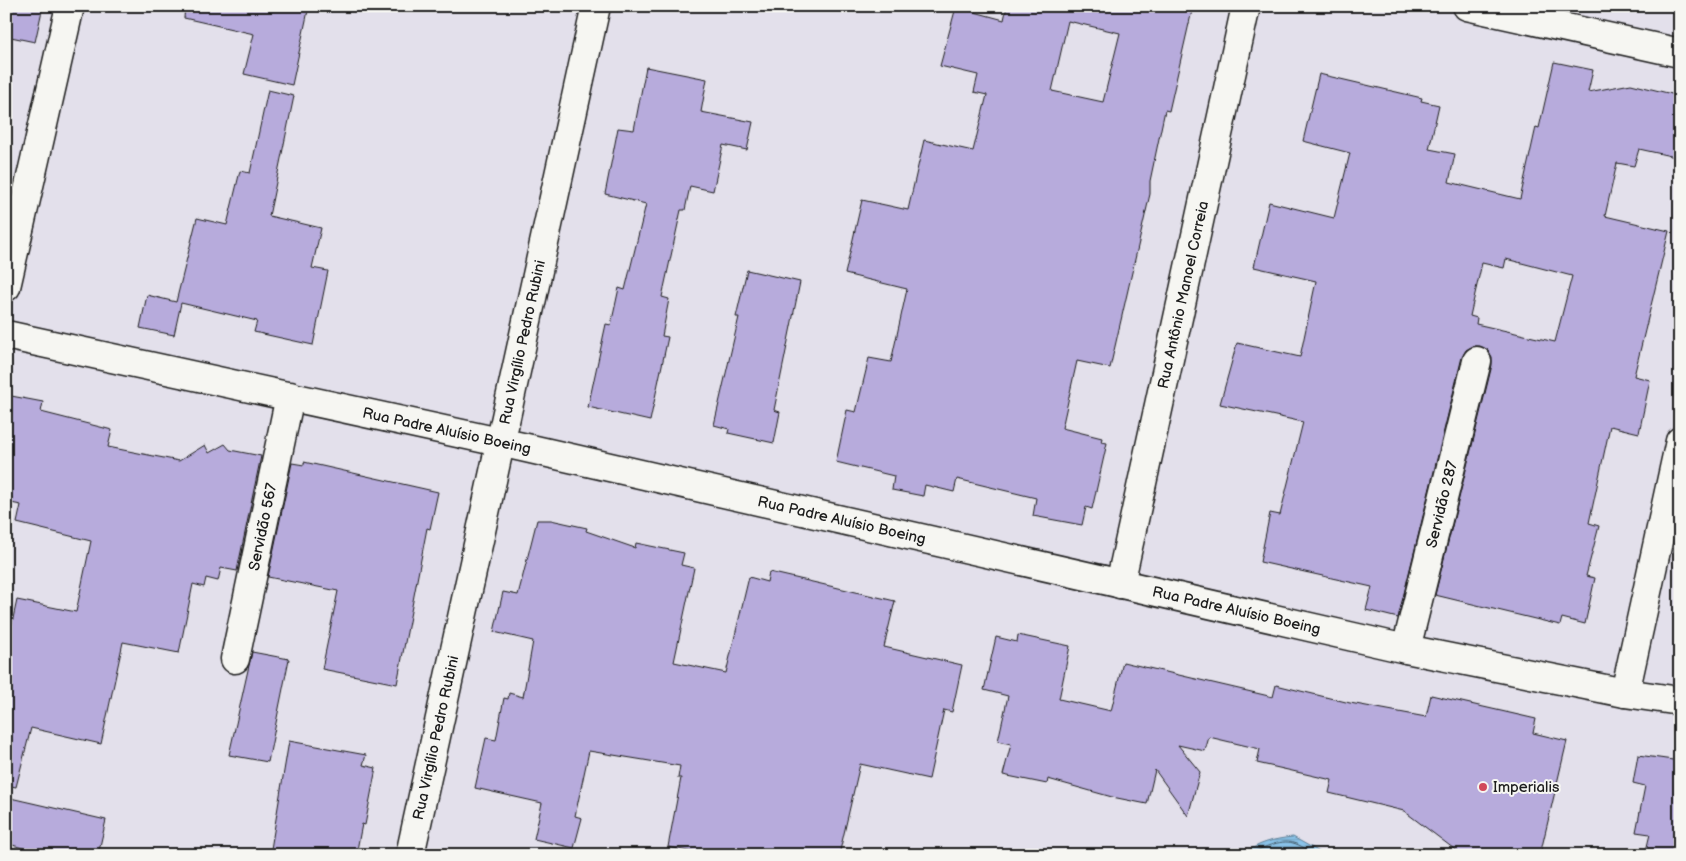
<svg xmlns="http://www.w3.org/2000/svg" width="1686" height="861" viewBox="0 0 1686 861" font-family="'Balsamiq Sans',sans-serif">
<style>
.water{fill:url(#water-rules);stroke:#5e8097}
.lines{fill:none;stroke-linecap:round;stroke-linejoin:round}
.shore{stroke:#485f6e;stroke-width:1}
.building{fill:#b7abdc;stroke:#1c1c1c;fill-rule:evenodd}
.minor-casing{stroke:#1c1c1c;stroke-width:31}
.minor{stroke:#f6f6f2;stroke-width:28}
.poi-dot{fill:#d1495b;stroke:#f6f6f2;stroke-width:2}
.labels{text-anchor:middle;stroke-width:4;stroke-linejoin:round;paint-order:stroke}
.street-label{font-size:15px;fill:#1c1c1c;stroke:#f6f6f2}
.poi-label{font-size:15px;fill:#1c1c1c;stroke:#f6f6f2;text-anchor:start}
</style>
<defs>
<pattern id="water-rules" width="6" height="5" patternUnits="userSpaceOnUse" patternTransform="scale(1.25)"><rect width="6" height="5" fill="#8ac3e9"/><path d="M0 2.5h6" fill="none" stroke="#76a7c7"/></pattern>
</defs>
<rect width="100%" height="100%" fill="#e3e0eb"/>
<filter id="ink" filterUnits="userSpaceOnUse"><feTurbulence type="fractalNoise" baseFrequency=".02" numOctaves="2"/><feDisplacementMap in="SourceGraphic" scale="10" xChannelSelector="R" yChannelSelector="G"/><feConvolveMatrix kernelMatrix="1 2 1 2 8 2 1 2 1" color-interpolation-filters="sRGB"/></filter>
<g filter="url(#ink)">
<path class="water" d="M1293 837 1325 855H1242C1258 843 1273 839 1293 837Z"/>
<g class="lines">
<path class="shore" d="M1250 855C1260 848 1281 839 1293 843 1301 845 1309 851 1315 855"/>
</g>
<path class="building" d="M6 6H43L35 42 6 36Z
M185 6H309L292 85 244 74 254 34 184 18Z
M1007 6H1193L1169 111 1165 110 1150 181V194L1110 368 1077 361 1062 428 1102 438 1101 442 1107 443 1092 509 1086 507 1082 525 1033 516 1036 498 957 479 954 492 925 485 923 496 892 490 894 476 836 462 847 410 856 412 869 358 891 362 907 289 845 274 862 200 908 210 924 140 973 151 987 95 974 92 978 75 940 66 956 7 1004 20ZM1068 21 1120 33 1103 102 1052 91Z
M1554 62 1593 70 1588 92 1631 84 1680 96V158L1639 149 1634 166 1617 163 1605 216 1669 231 1634 376 1650 380 1639 433 1610 426 1589 523 1599 526 1586 576 1595 578 1585 624 1562 618 1560 625 1435 595 1492 365V357L1488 350 1480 346H1473L1466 350 1462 357 1398 618 1366 610 1372 587 1260 562 1270 513 1280 515 1303 422 1220 404 1237 343 1300 357 1316 281 1254 267 1269 202 1334 218 1350 153 1303 141 1319 74 1422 98 1421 101 1439 105 1429 149 1455 154 1449 182 1520 199 1536 127 1539 128ZM1506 259 1572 276 1555 342 1476 324 1477 318 1470 316 1482 263 1504 268Z
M646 67 707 79 701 112 753 122 747 150 723 145 713 191 690 186 685 210H681L662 297 669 299 662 336 668 337 650 421 588 407 606 324 611 325 619 288 625 290 646 204 605 194 618 128 634 130Z
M268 90 294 96 269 216 321 228 312 268 328 271 313 345 254 332 257 321 181 303 174 335 140 328 147 295 176 302 197 218 227 225 240 171 250 173Z
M747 270 800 282 774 410 780 412 774 443 728 433 729 429 714 425 739 317H736Z
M6 395 43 402 41 412 112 430 108 447 179 461 205 445 209 453 225 444 230 450 261 456 237 571 221 568 218 581 206 578 204 587 193 584 179 653 123 642 101 744 31 728 16 787 6 785V631L10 632 17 600 76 612 91 541 17 523 21 505 6 502Z
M304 462 438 492 430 529 427 528 397 684 322 669 338 591 268 577 292 463 304 465Z
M537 520H551L587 528 586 531 635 548 636 543 684 553 681 565 694 568 674 662 726 673 749 577 767 582 769 572 895 601 884 647 962 665 952 712 944 710 929 779 860 764 839 855H709L668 847 681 778H678L680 766 589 751 575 816 582 818 574 848 534 839 542 803 475 788 486 738 496 740 504 698 508 699 509 693 523 697 533 641 494 632 503 592 518 595Z
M1018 635 1070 646 1059 699 1111 711 1123 662 1273 697 1276 685 1350 703 1426 717 1431 695 1536 719 1533 733 1567 741 1540 855H1462L1404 811 1329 793 1332 780 1257 763 1260 749 1209 737 1205 751 1178 745 1200 772 1188 816 1155 770 1147 804 1112 797 1048 779 1047 784 1003 775 1011 744 998 741 1008 696 984 690 996 637 1017 642Z
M252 652 289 659 268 762 229 755Z
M289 741 366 755 363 765 376 768 365 825 362 824 356 855H270Z
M1638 755 1680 761V855H1645L1650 834 1636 832 1645 786 1633 783Z
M6 797 106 820 98 855H28L29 850 6 843Z"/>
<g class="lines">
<defs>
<g id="minor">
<path d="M1467 6 1680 53"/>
<path d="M6 287 70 6"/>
<path id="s1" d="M6 335 522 447 1406 649 1625 693 1680 701"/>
<path id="s2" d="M1120 584 1246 6"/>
<path id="s3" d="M1406 649 1477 361"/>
<path id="s4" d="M235 659 290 396"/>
<path d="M1625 693 1680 441"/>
<path id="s5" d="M410 855 596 6"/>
</g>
</defs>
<use href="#minor" class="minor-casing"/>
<use href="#minor" class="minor"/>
</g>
</g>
<circle class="poi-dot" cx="1483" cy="787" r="5"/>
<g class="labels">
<g class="street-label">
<text dy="5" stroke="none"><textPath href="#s2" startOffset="296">Rua Antônio Manoel Correia</textPath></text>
<text dy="5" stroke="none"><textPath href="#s5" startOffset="525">Rua Virgílio Pedro Rubini</textPath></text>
<text dy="5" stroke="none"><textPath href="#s1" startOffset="451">Rua Padre Aluísio Boeing</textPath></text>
<text dy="5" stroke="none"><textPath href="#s3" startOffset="149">Servidão 287</textPath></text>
<text dy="5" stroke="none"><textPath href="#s1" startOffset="856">Rua Padre Aluísio Boeing</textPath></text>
<text dy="5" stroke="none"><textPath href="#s4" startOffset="135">Servidão 567</textPath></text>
<text dy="5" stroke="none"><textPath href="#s1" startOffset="1261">Rua Padre Aluísio Boeing</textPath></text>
<text dy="5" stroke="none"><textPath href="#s5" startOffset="120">Rua Virgílio Pedro Rubini</textPath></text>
</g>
<g class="poi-label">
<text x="1493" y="792">Imperialis</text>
</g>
</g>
<rect width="1686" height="861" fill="none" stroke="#f6f6f2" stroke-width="25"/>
<rect x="12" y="12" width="1661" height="836" fill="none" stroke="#1c1c1c" stroke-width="2" filter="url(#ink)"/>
</svg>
